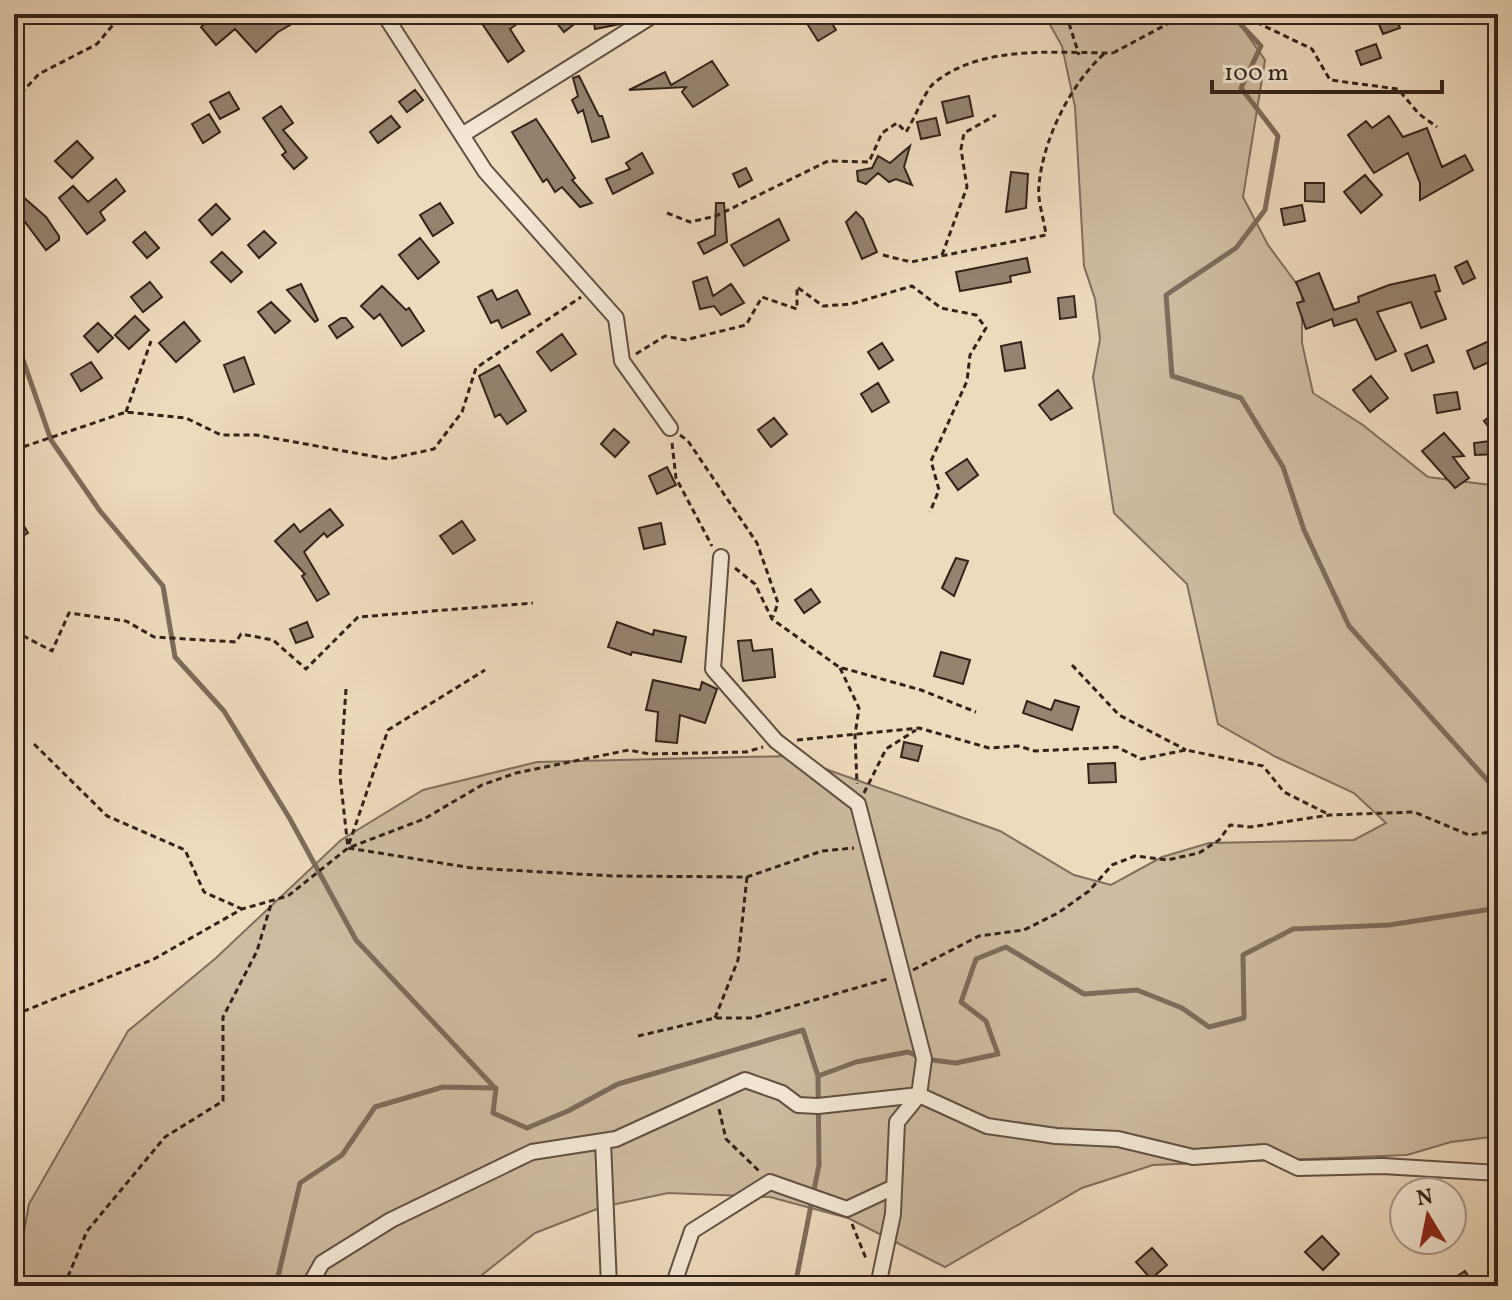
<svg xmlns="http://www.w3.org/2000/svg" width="1512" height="1300" viewBox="0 0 1512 1300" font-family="Vollkorn,serif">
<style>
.green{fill:#cebba1;stroke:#816e5e;stroke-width:2}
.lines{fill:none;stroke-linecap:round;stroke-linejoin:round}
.stream{stroke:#7e6b5b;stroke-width:5}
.building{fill:#95826f;stroke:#34221a;stroke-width:2}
.street-casing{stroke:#625043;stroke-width:18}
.path{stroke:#34221a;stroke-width:3;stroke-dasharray:6 4;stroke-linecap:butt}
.street{stroke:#f4e7d4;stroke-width:14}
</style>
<rect width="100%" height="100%" fill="#eedabd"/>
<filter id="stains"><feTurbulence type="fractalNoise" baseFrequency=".0025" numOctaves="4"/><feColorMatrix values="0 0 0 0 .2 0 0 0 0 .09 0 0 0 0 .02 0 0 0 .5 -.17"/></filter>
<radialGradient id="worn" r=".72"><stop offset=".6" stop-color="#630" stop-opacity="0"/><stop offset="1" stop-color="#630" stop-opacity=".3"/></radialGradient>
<path class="green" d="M1044 14H1233L1265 60 1243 197 1268 245 1302 291V343L1313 393 1363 425 1428 477 1498 486V1136L1451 1142 1407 1155 1153 1165 1082 1188 945 1267 848 1218 770 1197 668 1193 602 1207 535 1233 468 1286H14L29 1204 128 1031 216 958 341 840 423 790 537 762 789 756 1000 831 1074 875 1111 885 1162 857 1209 843 1354 840 1386 823 1354 793 1276 757 1218 724 1187 584 1114 513 1093 377 1100 339 1095 299 1084 266 1075 107 1062 46Z"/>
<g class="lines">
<path class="stream" d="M1231 14 1261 46 1241 88 1278 136 1265 210 1236 248 1166 295 1172 376 1241 398 1283 467 1304 530 1349 626 1498 792
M14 334 51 440 100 511 163 586 175 657 224 711 290 819 356 940 495 1088
M271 1286 276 1285 300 1183 342 1155 375 1107 443 1087 496 1088 493 1113 527 1128 568 1111 618 1084 803 1030 818 1076 856 1062 908 1052 924 1059 956 1063 998 1054 986 1021 961 1002 976 959 1006 947 1084 994 1137 990 1182 1008 1209 1027 1244 1018 1243 955 1293 929 1389 925 1498 908
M795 1286 819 1165 818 1076"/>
</g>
<path class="building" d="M216 14H309L278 32 256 52 235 29 216 45 201 27Z
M493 14H531L510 29 524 51 508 62 481 22Z
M565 14H587L564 32 556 22Z
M592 14H636L620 24 595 29Z
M801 14H826L836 30 818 41Z
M1385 14H1395L1400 28 1383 34 1376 17Z
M1376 44 1381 58 1361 65 1356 51Z
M712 61 728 85 693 107 682 92 686 87 629 90 665 72 671 85Z
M579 76 599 116H602L609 137 592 142 583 110 578 113 572 100 578 96 573 78Z
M415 90 423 100 407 112 399 102Z
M229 92 239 109 220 119 210 102Z
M969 96 973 116 947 123 942 102Z
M281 106 293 123 283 130 307 158 294 169 282 155 286 152 263 118Z
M209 114 220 132 203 143 192 124Z
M391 116 400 127 378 143 370 132Z
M1389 116 1403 137 1427 128 1442 167 1465 155 1473 170 1420 200V183L1408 153 1374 173 1348 135 1366 121 1372 128Z
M936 118 940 135 921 139 917 122Z
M536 119 575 178 572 180 592 203 580 207 562 187 555 192 547 179 543 182 512 132Z
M77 141 93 158 72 178 55 161Z
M910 146 904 167 912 185 896 179 889 182 878 173 866 184 858 181 857 171 872 168 878 156 890 163Z
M642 153 653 173 613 194 606 179 630 169 626 163Z
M746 168 752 180 739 187 733 174Z
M1011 172 1028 174 1026 208 1006 212Z
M1365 175 1382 195 1361 213 1344 192Z
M116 179 125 191 100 212 105 220 87 234 59 198 73 186 88 202Z
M1305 183H1324V202L1305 201Z
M14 189 46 217 59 236V240L46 250 22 218 14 226Z
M440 203 453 223 433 236 420 215Z
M716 203H724L727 242 704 254 698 243 715 235Z
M216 204 230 219 212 235 199 220Z
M1302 205 1305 221 1284 225 1281 209Z
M856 212 863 219 877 252 862 259 846 222Z
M779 219 789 240 744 266 731 245Z
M264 231 276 243 259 258 248 245Z
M145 232 159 248 147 258 133 242Z
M420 238 439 262 418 279 399 255Z
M222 252 242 272 231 282 211 262Z
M1027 258 1030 272 1010 276 1011 282 960 291 956 272Z
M1467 261 1475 278 1463 284 1455 267Z
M1319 273 1334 310 1359 302 1358 297 1389 285 1435 275 1440 291 1435 292 1446 319 1421 328 1411 302 1377 312 1396 351 1376 360 1356 319 1334 326 1332 319 1306 329 1297 303 1304 301 1296 282Z
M707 277 713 296 731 284 744 303 721 315 714 306 700 309 693 282Z
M150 282 162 297 143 312 131 297Z
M301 284 318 320 315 322 287 290Z
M382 286 406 310 409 308 424 331 402 346 380 314 374 319 361 306Z
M492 290 497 300 517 290 530 314 502 328 498 320 491 323 478 297Z
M1074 296 1076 317 1060 319 1058 298Z
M271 302 290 321 275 333 258 312Z
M135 316 149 330 129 349 115 335Z
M341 318H346L353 327 337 338 329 326Z
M184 322 200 341 176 362 159 343Z
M98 323 113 338 98 352 84 336Z
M562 334 576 354 551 371 537 352Z
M1491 340 1498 358 1474 369 1467 351Z
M1021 342 1025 368 1005 371 1001 346Z
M882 343 893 360 879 369 868 352Z
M1427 345 1434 362 1412 371 1405 354Z
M244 357 254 384 234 392 224 365Z
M91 362 102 378 81 391 71 374Z
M499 365 526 411 507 424 500 414 495 417 479 376Z
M1371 376 1388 398 1370 412 1353 390Z
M878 383 889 402 872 412 861 394Z
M1058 390 1072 408 1051 420 1039 405Z
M1457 392 1460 409 1437 413 1434 395Z
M1498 410V439L1484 421Z
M774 418 787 434 771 447 758 430Z
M614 429 629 442 615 457 601 444Z
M1444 433 1464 456 1453 457 1469 478 1455 488 1422 451Z
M1498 440V454L1475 455 1474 443Z
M967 459 978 475 958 490 946 473Z
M667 467 676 485 657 494 649 476Z
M14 509 28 533 14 541Z
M330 509 343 525 327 537 324 533 304 552 329 594 317 601 302 576 305 574 275 541 294 524 300 532Z
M462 521 475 540 453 554 440 536Z
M661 523 665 544 644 549 639 528Z
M956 558 968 561 954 596 942 588Z
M811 589 820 602 804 613 795 600Z
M307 622 313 637 296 643 290 629Z
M617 622 653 635 654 630 686 637 681 662 632 652 631 655 608 647Z
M751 640 753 651 772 649 775 677 743 681 738 641Z
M941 652 970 660 963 684 934 676Z
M653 680 700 690 702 682 717 689 705 723 680 715 677 743 656 741 658 712 646 710Z
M1055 700 1079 707 1072 730 1023 713 1027 701 1051 710Z
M904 742 922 746 918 761 901 757Z
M1115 763 1116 782 1089 783 1088 764Z
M1322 1236 1339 1254 1323 1270 1305 1252Z
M1152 1248 1167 1265 1151 1279 1136 1262Z
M1465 1271 1475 1286H1442Z"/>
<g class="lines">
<defs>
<path id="street" d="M384 14 485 171 616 318 622 361 670 428
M462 135 655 14
M721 557 713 669 776 741 858 804 924 1059 919 1095 897 1122 893 1214 878 1286
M603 1141 609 1286
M309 1286 322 1263 391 1220 532 1152 616 1139 745 1080 782 1093 798 1105 818 1106 919 1095 987 1126 1056 1136 1118 1139 1193 1157 1265 1152 1298 1168 1383 1166 1498 1173
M673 1286 692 1231 770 1182 847 1209 894 1187"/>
</defs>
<use href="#street" class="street-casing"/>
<path class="path" d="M1066 14 1079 55
M1250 14 1260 24 1312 49 1330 80 1398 89 1419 114 1437 127
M1113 53 1186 14
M14 101 39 74 97 44 122 14
M667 213 690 222 716 216 828 161 869 162 882 133 897 123 906 132C914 120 925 91 933 84 980 44 1056 53 1113 53
M883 255 911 262 1046 235C1044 219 1037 200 1039 185 1043 139 1071 83 1105 53
M942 255 967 187 961 149 964 133 996 115
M636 354 665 336 685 340 746 325 762 297 797 309V287L823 306 851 304 912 286 941 308 976 315 986 328 970 355 967 381 931 461 939 490 930 512
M126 412 151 341
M680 435 688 441 757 543 778 603 773 617
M672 443 676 478 712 546
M14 450 126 412 186 418 221 435H256L388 459 434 449 462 412 476 368 581 297
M735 568 755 584 772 619 839 667 921 690 976 712
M14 631 52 651 69 613 126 621 154 637 236 642 241 634 273 640 306 669 358 617 533 603
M1072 665 1119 715 1186 750
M840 668 859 708 855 735 857 784
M346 689 340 776 348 848 472 868 614 876 747 877 822 851 854 848
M797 740 919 728 989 748 1018 746 1035 751 1117 747 1141 759 1186 750 1263 766 1284 792 1330 815
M34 744 107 816 185 850 204 892 242 909
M864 793 886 749 916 730
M349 844 388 730 485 670
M913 970 979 936 1024 930 1058 913 1089 891 1112 865 1135 856 1167 860 1199 853 1219 840 1230 825 1250 827 1330 815 1414 812 1469 835 1498 831
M14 1015 154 959 242 909 288 896 348 848 424 819 482 785 516 773 629 750 649 754 746 752 763 747
M715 1018 738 960 747 877
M638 1036 715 1018H752L887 979
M719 1109 726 1139 759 1171
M852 1224 867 1261
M64 1286 87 1231 165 1137 223 1101V1017L257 951 272 901"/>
<use href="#street" class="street"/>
</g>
<rect width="1512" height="1300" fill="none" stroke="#eedabd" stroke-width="48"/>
<rect x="16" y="16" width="1480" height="1268" fill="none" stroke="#34221a" stroke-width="4"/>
<rect x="24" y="24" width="1464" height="1252" fill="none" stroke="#34221a" stroke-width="2"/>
<g transform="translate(1428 1216) rotate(350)"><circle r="38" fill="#f4e7d4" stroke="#a7988a" stroke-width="2"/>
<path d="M0-6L14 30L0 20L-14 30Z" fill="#8f2418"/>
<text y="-12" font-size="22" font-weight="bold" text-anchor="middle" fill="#34221a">N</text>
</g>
<path d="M1212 80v12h230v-12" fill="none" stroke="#34221a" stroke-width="4"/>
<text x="1224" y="80" font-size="24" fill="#34221a" stroke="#f4e7d4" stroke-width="6" paint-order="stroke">100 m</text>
<rect width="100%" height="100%" filter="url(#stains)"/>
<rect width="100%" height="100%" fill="url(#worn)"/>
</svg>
